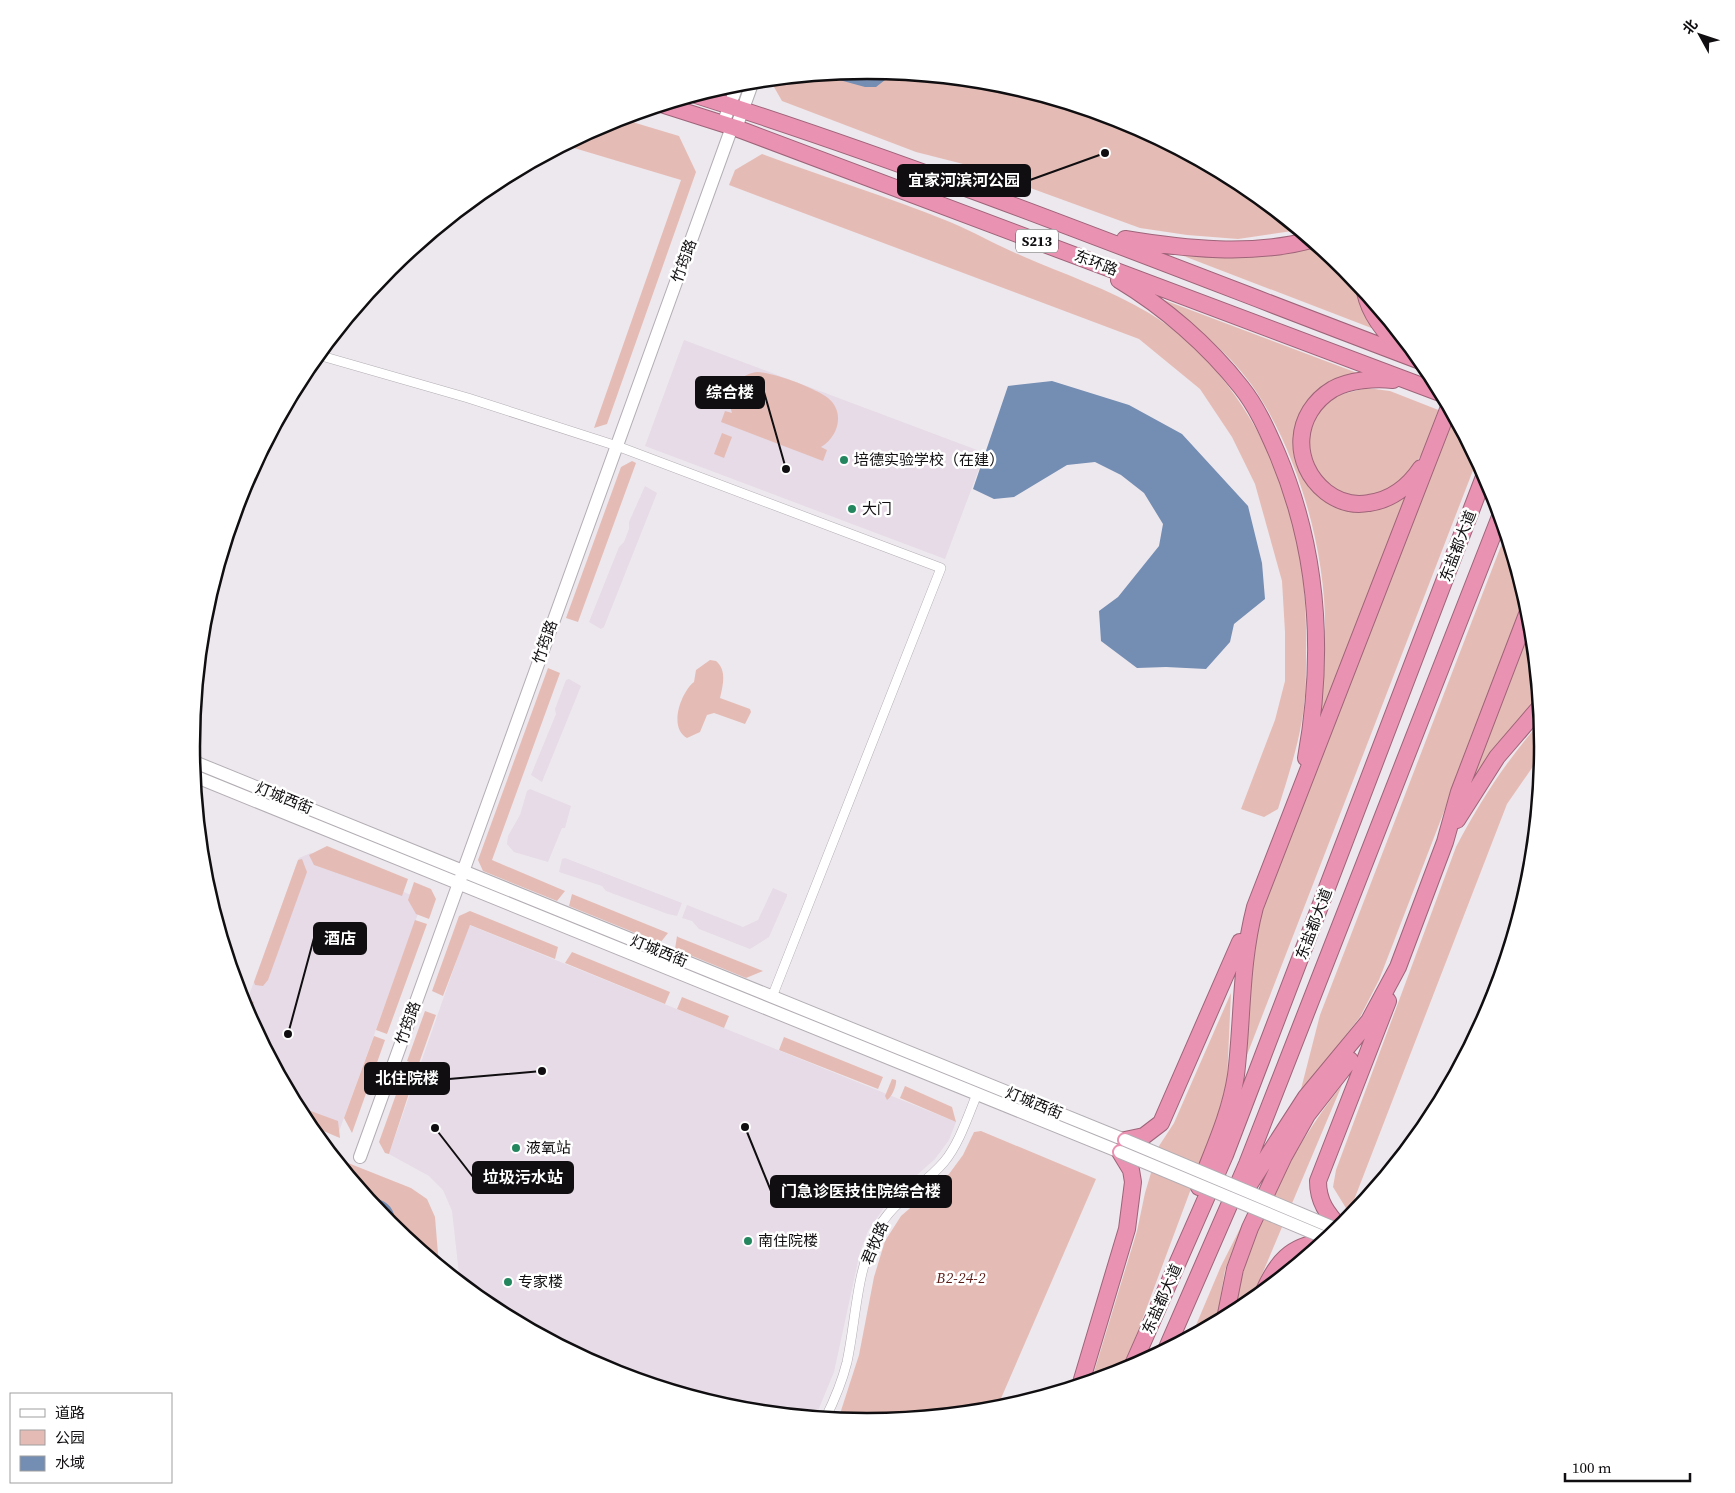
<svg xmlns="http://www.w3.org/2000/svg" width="1735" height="1493" viewBox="0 0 1735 1493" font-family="'Source Serif 4','Noto Sans SC',serif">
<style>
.built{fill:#e6dbe7}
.green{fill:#e5bcb5}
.water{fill:#748db3}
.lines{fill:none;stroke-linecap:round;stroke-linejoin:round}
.street-casing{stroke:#b3aeb4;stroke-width:10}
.secondary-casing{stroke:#b3aeb4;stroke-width:14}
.highway-casing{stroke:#9e6479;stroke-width:18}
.street{stroke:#fff;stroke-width:9}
.secondary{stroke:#fff;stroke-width:12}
.highway{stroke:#ea92b2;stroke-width:16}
.secondary-bridge-casing{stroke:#b3aeb4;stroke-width:14;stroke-linecap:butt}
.secondary-bridge{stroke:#fff;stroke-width:12}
.poi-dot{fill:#24865f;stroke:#fff;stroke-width:2}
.labels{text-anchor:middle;stroke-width:5;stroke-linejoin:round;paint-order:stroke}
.shield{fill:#fff;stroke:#585658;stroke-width:1}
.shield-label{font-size:14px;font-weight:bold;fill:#100e10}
.street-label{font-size:15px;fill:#100e10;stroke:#fff}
.poi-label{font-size:15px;fill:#100e10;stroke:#fff;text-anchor:start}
.park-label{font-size:15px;font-style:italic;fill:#581913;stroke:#fff}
.rim{fill:none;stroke:#100e10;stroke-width:2.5}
.leader{fill:none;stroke:#100e10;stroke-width:2}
.callout-dot{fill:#100e10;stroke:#fff;stroke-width:2}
.callout{fill:#100e10;stroke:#100e10;stroke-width:2}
.callout-label{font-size:16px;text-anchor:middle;font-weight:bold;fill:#fff}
</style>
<rect width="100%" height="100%" fill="#ede8ee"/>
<path class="built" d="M684 340 985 453 945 559 645 446Z
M645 486 657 493 604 627 601 629 589 622 619 547 624 542 629 529V522Z
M569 679 581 686 542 782 531 775 556 714 555 709 566 680Z
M530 789 571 806 565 828H562L548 862 514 852 507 844 508 836 520 815 527 791Z
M311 853 423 900 337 1137 305 1122 244 1009 299 858Z
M565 858 682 903 677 916 668 914 606 891 602 886 559 872 562 859Z
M773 888 787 894V896L769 937 750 949 699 929 692 921 682 918 687 905 743 927 758 920Z
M469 925 956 1122 949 1140 935 1159 890 1199 868 1231 860 1252 834 1372 815 1418 735 1410 608 1371 491 1309 460 1283 452 1211 443 1190 429 1176 389 1154Z"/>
<path class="green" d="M868 70 1000 83 1127 122 1244 184 1299 230 1238 239 1187 235 1140 228 967 165 916 152 782 101 770 80Z
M619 118 679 136 696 172 607 424 594 428 681 180 564 145Z
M762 154C824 177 888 197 950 222 974 232 996 245 1020 255 1063 274 1109 289 1149 313 1221 356 1276 445 1294 526 1304 568 1307 614 1306 657 1306 677 1306 699 1302 720 1297 750 1287 780 1278 809L1264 817 1241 809 1275 720 1285 681V632L1282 581 1255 484 1232 437 1200 389 1139 339 729 185 735 170Z
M1318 245 1346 268 1359 284 1363 307 1374 329 1181 255C1228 256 1273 257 1318 245Z
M1164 300 1360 374 1337 380 1295 437 1327 501 1411 491 1317 732C1321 700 1325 667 1325 634 1327 554 1298 450 1251 384 1227 351 1194 326 1164 300Z
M757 372C773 372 816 388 828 398 845 412 839 436 821 447L827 450 823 461 721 422 725 411 732 413C725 393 736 375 757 372Z
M1367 388 1390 391 1441 411 1425 450 1409 472 1395 486 1379 495 1363 498 1346 495 1319 477 1310 462 1307 434 1322 406 1335 396Z
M1453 414 1477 460 1242 1068 1248 964 1261 913Z
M722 433 732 437 724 458 714 454Z
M632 461 636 463 578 622 566 618 621 467Z
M1506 533 1526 599 1379 980 1360 1017 1300 1093 1320 1015Z
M1531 619 1539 698 1492 753 1465 790Z
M710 660 716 661C727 670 723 685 720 698L750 709 751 712 745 724 714 713 707 715 700 732 687 738C668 728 681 692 694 682L696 670Z
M548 668 560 673 492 860 565 891 557 901 483 871 478 860Z
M1541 721 1543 752 1507 804 1349 1213 1333 1187 1336 1170 1456 847C1480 801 1507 760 1541 721Z
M327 846 408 879 402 896 314 865 309 855Z
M302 859 307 872 268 980 263 986 255 985 254 982 298 860Z
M414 882 431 889 436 899 429 919 416 914 408 900Z
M572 894 668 933 660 943 569 906Z
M470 911 558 947 555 959 470 925 443 996 432 991 459 916Z
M415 920 427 924 387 1034 376 1030Z
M677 936 678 937 763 971 746 978 675 949Z
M572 952 670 992 665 1004 565 963Z
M1231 993 1227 1080 1217 1119 1138 1331 1120 1373 1091 1382 1137 1231 1145 1193 1159 1146 1174 1123Z
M682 997 729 1016 724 1028 677 1009Z
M248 1000 254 1002 249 1017 244 1009Z
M425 1011 436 1015 418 1066 407 1061Z
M374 1036 385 1040 352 1133 344 1118Z
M784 1037 883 1077 878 1089 779 1050Z
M403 1075 414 1078 389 1154 385 1153 379 1142Z
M892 1079 896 1080C897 1085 892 1097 887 1100L885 1096Z
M1342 1085 1250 1303 1234 1314C1246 1236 1293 1146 1342 1085Z
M905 1086 952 1107 956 1122 900 1098Z
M297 1106 338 1121 340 1138 307 1124Z
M981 1131 1096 1179 996 1410 867 1423 838 1420 859 1355 874 1277 885 1241 901 1216 949 1174 963 1155 974 1132Z
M333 1157 411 1188 427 1199 435 1217 439 1266 389 1225Z
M1247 1215 1225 1270 1216 1324 1191 1337 1221 1266Z"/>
<path class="water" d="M868 70 894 73 876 87H865L821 75Z
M1052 381 1129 405 1182 434 1248 506 1262 563 1265 599 1234 624 1230 642 1206 669 1166 667 1137 668 1101 641 1099 611 1118 597 1159 546 1163 524 1144 493 1121 475 1095 462 1067 465 1014 497 994 499 973 489 1008 386Z
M363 1193C384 1201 397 1203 395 1229Z"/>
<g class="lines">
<defs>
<path id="street" d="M318 355 468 398 617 446 941 568 772 997
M825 1419C834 1401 842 1382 847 1362 856 1320 856 1273 876 1233 891 1201 922 1188 944 1162 959 1144 968 1116 977 1094"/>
<path id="secondary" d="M723 124 738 83
M736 128 753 81
M192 761 1125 1140
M194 776 1120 1152
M360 1157 732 127"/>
<path id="highway" d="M696 95C942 173 1182 271 1423 362
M664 105 736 128 1443 394
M1125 239C1185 249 1252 256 1311 240
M1119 280C1164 307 1208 345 1241 387 1257 407 1267 430 1277 453 1319 552 1325 653 1306 758
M1365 292C1370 316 1387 336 1406 352
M1393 380C1375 378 1349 380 1333 389 1293 413 1291 464 1326 492 1339 502 1353 506 1369 503 1391 500 1409 486 1421 468
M1457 820 1497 757 1540 707
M1125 1140 1144 1136 1161 1123 1240 942
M1199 1187C1213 1150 1230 1115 1236 1075 1243 1017 1240 965 1255 907L1449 407
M1240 1199 1306 1097 1369 1021 1398 967 1445 842 1459 792 1529 609
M1341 1229C1327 1213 1318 1202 1318 1181L1388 1001
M1263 1293C1276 1263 1290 1245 1324 1242
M1225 1319 1235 1269 1250 1228 1284 1156 1307 1115 1350 1060
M1166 1350 1247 1164 1501 514
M1131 1369 1225 1155 1485 474
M1080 1386 1127 1229 1133 1182 1131 1170 1120 1152"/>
</defs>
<use href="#street" class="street-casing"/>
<use href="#secondary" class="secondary-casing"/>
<use href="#highway" class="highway-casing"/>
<use href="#street" class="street"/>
<use href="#secondary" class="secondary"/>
<use href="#highway" class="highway"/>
<defs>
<path id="secondary-bridge" d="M1125 1140 1339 1230
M1120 1152 1328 1239"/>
</defs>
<use href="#secondary-bridge" class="secondary-bridge-casing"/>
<use href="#secondary-bridge" class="secondary-bridge"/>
</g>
<g class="poi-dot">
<circle cx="844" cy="460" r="5"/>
<circle cx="852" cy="509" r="5"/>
<circle cx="516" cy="1148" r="5"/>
<circle cx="748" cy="1241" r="5"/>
<circle cx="508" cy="1282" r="5"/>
</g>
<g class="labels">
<rect class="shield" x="1016" y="229.5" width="42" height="23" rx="4"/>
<g class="shield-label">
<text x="1037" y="246">S213</text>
</g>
<g class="street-label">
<text transform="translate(684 261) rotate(-70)" y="5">竹筠路</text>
<text transform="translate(1096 263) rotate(21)" y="5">东环路</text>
<text transform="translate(1458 546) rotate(-69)" y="5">东盐都大道</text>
<text transform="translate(545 642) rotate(-71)" y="5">竹筠路</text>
<text transform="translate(284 798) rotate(22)" y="5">灯城西街</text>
<text transform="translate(1314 924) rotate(-69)" y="5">东盐都大道</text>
<text transform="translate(659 951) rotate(22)" y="5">灯城西街</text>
<text transform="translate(408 1023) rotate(-70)" y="5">竹筠路</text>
<text transform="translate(1034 1103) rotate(22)" y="5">灯城西街</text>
<text transform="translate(875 1243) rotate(-67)" y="5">君牧路</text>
<text transform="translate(1162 1299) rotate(-66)" y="5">东盐都大道</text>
</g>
<g class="poi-label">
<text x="854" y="465">培德实验学校（在建）</text>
<text x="862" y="514">大门</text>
<text x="526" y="1153">液氧站</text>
<text x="758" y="1246">南住院楼</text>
<text x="518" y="1287">专家楼</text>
</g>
<g class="park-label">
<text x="961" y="1283">B2-24-2</text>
</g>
</g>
<path d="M0 0H1735V1493H0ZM200 746a667 667 0 1 1 1334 0a667 667 0 1 1-1334 0Z" fill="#fff" fill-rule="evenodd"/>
<path class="rim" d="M200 746a667 667 0 1 1 1334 0a667 667 0 1 1-1334 0Z"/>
<path class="leader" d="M1105 153L1030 180M786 469L764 392M288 1034L314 938M542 1071L449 1079M435 1128L473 1177M745 1127L771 1191"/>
<g class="callout-dot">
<circle cx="1105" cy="153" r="5"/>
<circle cx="786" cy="469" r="5"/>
<circle cx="288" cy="1034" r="5"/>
<circle cx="542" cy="1071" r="5"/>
<circle cx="435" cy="1128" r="5"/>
<circle cx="745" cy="1127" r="5"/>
</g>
<g class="callout">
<rect x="898" y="165" width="132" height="31" rx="5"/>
<rect x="696" y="377" width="68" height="31" rx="5"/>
<rect x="314" y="923" width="52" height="31" rx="5"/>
<rect x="365" y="1063" width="84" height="31" rx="5"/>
<rect x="473" y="1162" width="100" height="31" rx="5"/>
<rect x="771" y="1176" width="180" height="31" rx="5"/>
</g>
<g class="callout-label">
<text x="964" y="186">宜家河滨河公园</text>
<text x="730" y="398">综合楼</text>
<text x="340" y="944">酒店</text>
<text x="407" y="1084">北住院楼</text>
<text x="523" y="1183">垃圾污水站</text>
<text x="861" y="1197">门急诊医技住院综合楼</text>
</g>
<rect x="10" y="1393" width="162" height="90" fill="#ffffff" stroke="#9f9f9f"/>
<rect x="20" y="1409" width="25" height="8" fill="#ffffff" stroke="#9f9f9f"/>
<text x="55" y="1418" font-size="15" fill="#100e10">道路</text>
<rect x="20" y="1430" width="25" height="15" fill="#e5bcb5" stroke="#9f9f9f"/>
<text x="55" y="1443" font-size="15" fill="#100e10">公园</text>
<rect x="20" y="1456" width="25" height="15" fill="#748db3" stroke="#9f9f9f"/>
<text x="55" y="1468" font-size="15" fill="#100e10">水域</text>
<g transform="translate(1700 35) rotate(310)" stroke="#ffffff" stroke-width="4" paint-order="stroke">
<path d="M0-4L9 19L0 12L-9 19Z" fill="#100e10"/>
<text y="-8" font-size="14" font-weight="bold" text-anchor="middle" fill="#100e10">北</text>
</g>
<path d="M1565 1473v8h125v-8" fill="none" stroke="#100e10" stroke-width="2.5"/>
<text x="1572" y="1473" font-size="15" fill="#100e10" stroke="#ffffff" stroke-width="4" paint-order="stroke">100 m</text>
</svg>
